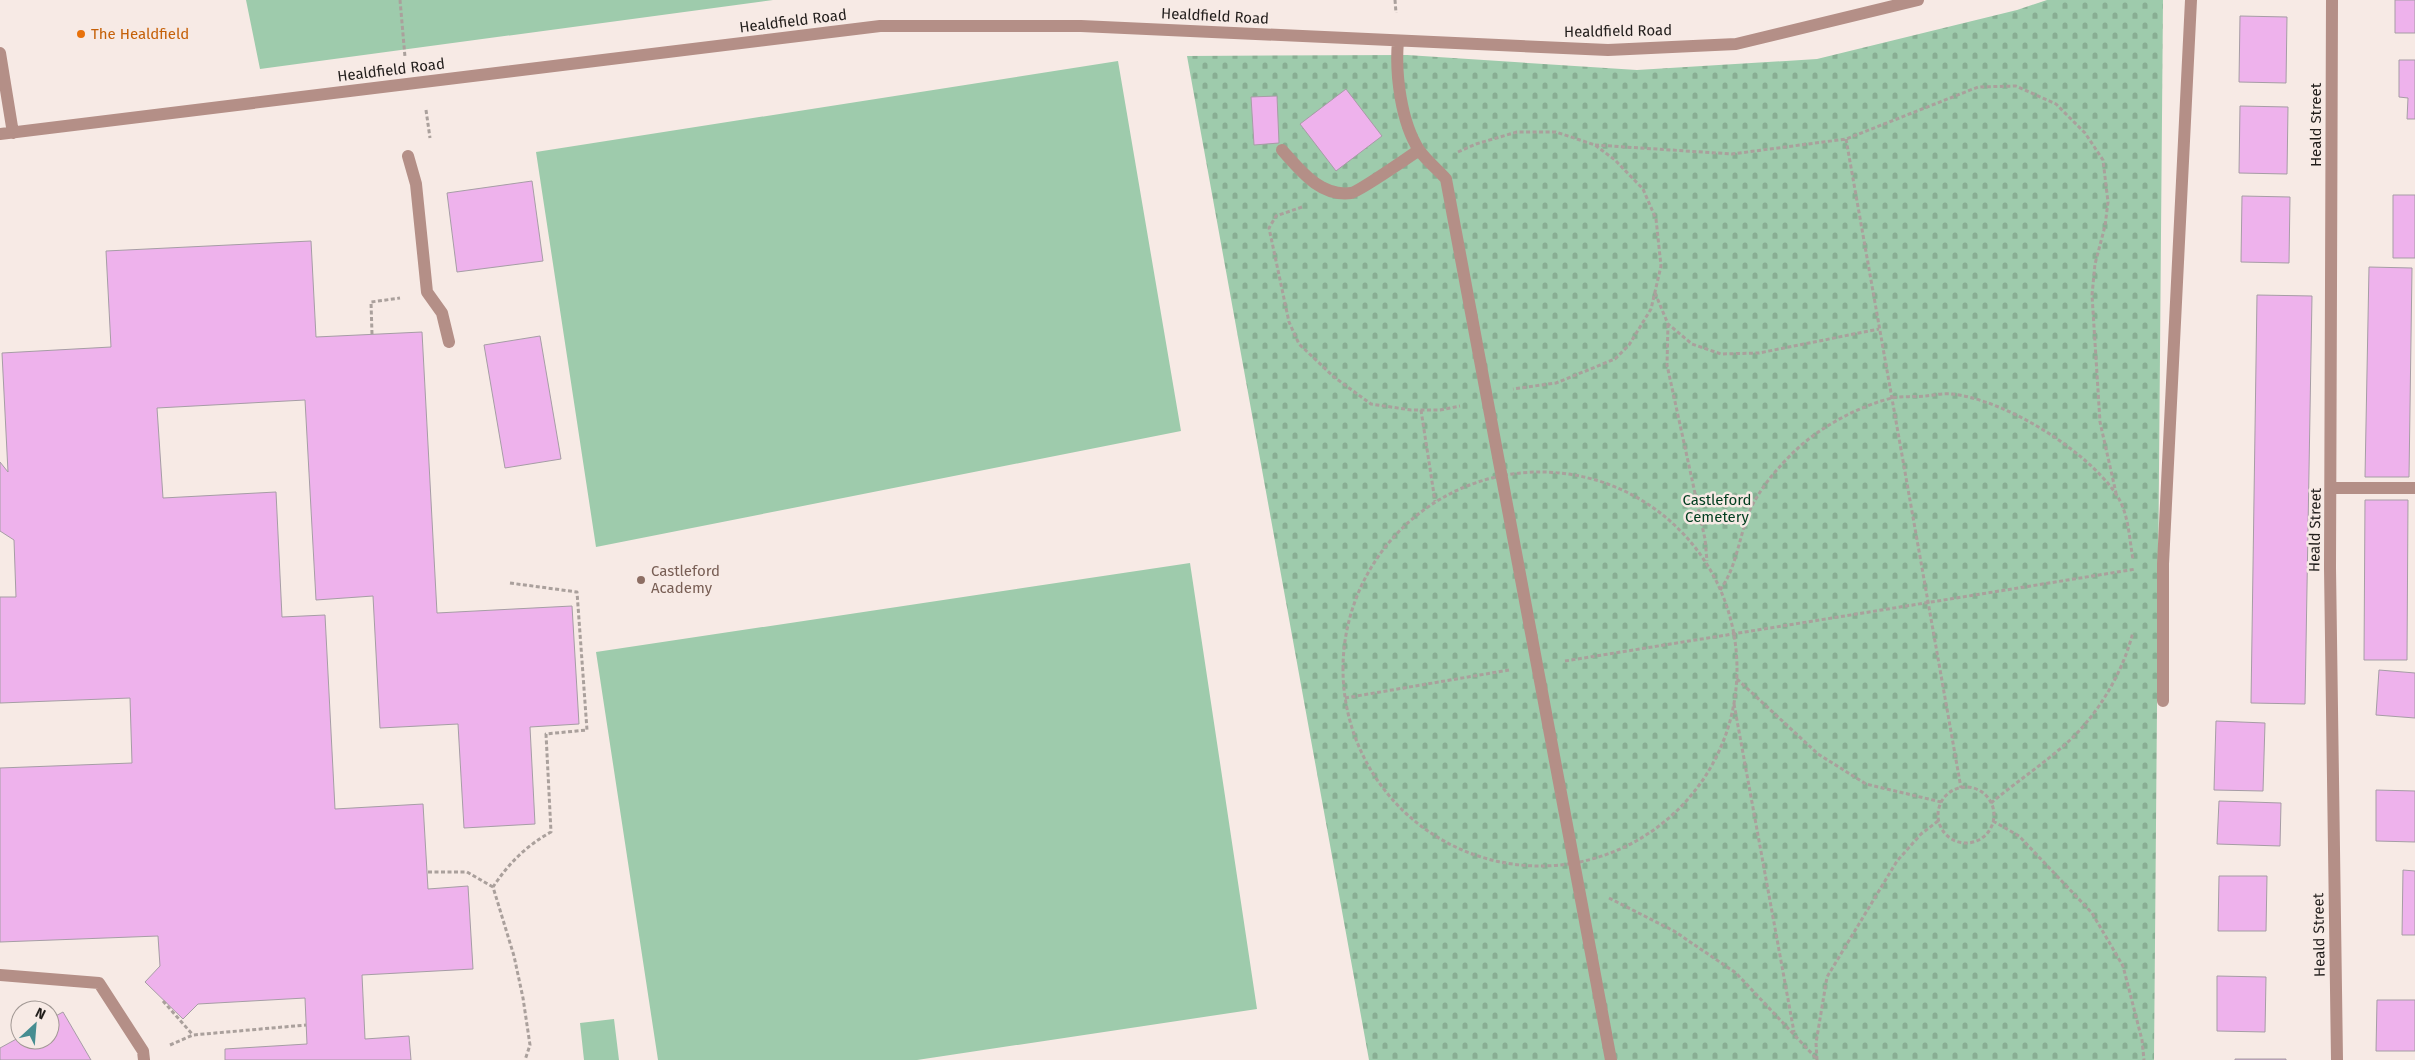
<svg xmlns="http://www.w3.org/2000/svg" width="2415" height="1060" viewBox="0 0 2415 1060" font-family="'Fira Sans',sans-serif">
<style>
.cemetery{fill:url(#cemetery-stones)}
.park{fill:#9ecbac}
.building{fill:#eeb2ec;stroke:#a69da5}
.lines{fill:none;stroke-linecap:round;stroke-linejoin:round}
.path{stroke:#aaa09c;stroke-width:3;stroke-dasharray:4 2.5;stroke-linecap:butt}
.minor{stroke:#b48f87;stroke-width:12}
.food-dot{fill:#e8710a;stroke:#f7eae5;stroke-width:2}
.education-dot{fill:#8d6e63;stroke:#f7eae5;stroke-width:2}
.labels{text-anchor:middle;stroke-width:5;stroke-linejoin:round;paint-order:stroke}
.street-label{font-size:15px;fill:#211d1b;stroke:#f7eae5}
.food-label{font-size:15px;fill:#c56008;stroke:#f7eae5;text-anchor:start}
.park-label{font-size:15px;fill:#013e1f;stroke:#f7eae5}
.education-label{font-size:15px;fill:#785e54;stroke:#f7eae5;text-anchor:start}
</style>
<defs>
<pattern id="cemetery-stones" width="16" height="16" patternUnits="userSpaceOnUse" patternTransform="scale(1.25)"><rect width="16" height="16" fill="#9ecbac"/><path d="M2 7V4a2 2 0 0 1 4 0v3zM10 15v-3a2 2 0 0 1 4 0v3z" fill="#88ae93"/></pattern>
</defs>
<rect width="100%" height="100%" fill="#f7eae5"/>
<path class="cemetery" d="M2047 0H2163L2154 1060H1369L1187 56 1407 55 1637 70 1817 59 2017 10Z"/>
<path class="park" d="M246 0H773L260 69Z
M1118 61 1181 431 596 547 536 152Z
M1190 563 1257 1009 917 1060H658L596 652Z
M614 1019 619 1060H584L580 1023Z"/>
<path class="building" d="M2395 0H2415V33H2395Z
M2240 16 2287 17 2286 83 2239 82Z
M2399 60H2415V119H2407L2408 98 2399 97Z
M1346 89 1382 136 1336 171 1300 124Z
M1277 96 1279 143 1254 145 1251 97Z
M2240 106 2288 107 2287 174 2239 173Z
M532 181 543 261 457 272 447 193Z
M2393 195H2415V258H2393Z
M2242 196 2290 197 2289 263 2241 262Z
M311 241 316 337 422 332 437 613 572 606 579 724 530 727 535 824 464 828 458 724 380 728 373 596 316 600 305 400 157 408 163 498 276 492 282 617 325 615 335 809 423 804 428 889 468 886 473 969 362 975 365 1039 409 1036 411 1060H225V1049L307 1044 305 998 198 1004 183 1019 145 982 160 966 158 936 0 942V768L132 763 130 698 0 703V597H16L14 540 0 531V462L8 472 2 353 111 347 106 251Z
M2369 267 2412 268 2409 477H2365Z
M2257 295 2312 296 2305 704 2251 703Z
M540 336 561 459 505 468 484 345Z
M2365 500H2408L2407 660H2364Z
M2379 670 2415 673V718L2376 715Z
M2216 721 2265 723 2263 791 2214 790Z
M2376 790 2415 791V842L2376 841Z
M2219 801 2281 803 2280 846 2217 844Z
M2403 870 2415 871V935H2402Z
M2219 876H2267L2266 931H2218Z
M2217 976 2266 977 2265 1032 2217 1031Z
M2377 1000H2415V1051H2376Z
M63 1012 91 1060H0V1048L20 1037V1040H50V1019Z
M2235 1059H2286V1060H2235Z"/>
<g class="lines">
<path class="path" d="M400 0 405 57
M1395 0 1396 13
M426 110 430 138
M1846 139 1961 788
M1595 145 1732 154 1846 139 1978 87 2016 86 2056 104 2085 133 2103 160 2108 202 2105 226 2095 264 2092 295 2100 422 2116 493
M1458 152 1476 144 1517 132H1556L1595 145 1615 160 1643 189 1656 219 1661 266 1651 309 1629 345 1615 359 1556 383 1513 389
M1302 207 1276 216 1269 228 1289 322 1299 344 1334 377 1371 404 1411 410H1440L1460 406
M1655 293 1668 324 1692 344 1721 354 1759 353 1879 329
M1668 324 1667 365 1705 539 1707 561
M372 334 371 302 400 298
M1421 410 1435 501
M1343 669a197 197 0 1 1 394 0a197 197 0 1 1-394 0Z
M510 583 577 592 587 730 546 734 551 832C526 846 509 863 493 887L514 956 523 998 530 1045 525 1060
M1720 590C1737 567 1739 536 1750 510 1760 488 1779 466 1796 450 1820 427 1859 406 1892 398 1903 396 1915 397 1926 396 1934 395 1944 393 1952 394 2006 400 2086 450 2116 494 2129 513 2129 538 2133 559
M1565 661 2136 569
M1737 679 1818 754 1866 784 1941 802
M1345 698 1509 670
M1734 704 1794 1032
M1938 815a28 28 0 1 1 56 0a28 28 0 1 1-56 0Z
M1991 803C2016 782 2045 763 2069 741 2099 713 2123 672 2133 632
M1993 821 2019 836 2092 913 2123 966 2142 1040 2144 1060
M428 872H467L493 887
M1609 898 1674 931 1736 973 1816 1058
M163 1001 193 1035
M170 1045 193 1035 306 1025
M1817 1060 1816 1043 1827 977 1897 861 1921 834 1938 821"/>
<path class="minor" d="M2332 0 2330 568 2337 1060
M1398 41C1395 74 1401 122 1419 150 1426 160 1437 169 1446 179L1611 1060
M0 53 13 133
M0 134 880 26H1081L1608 50 1736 44 1918 0
M1282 150C1300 170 1320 197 1351 193 1358 192 1409 157 1419 150
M408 156 416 184 427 292 442 313 449 342
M2331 488H2415
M2163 701V564L2191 0
M0 975 99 983 143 1051 144 1060"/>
</g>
<circle class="food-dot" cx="81" cy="34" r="5"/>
<circle class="education-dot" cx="641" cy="580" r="5"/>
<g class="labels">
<g class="street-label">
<text transform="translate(1215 16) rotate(3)" y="5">Healdfield Road</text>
<text transform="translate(793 21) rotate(-7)" y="5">Healdfield Road</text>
<text transform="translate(1618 31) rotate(-1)" y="5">Healdfield Road</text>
<text transform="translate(391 70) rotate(-7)" y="5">Healdfield Road</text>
<text transform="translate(2316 125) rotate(-90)" y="5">Heald Street</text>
<text transform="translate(2315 530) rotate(-89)" y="5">Heald Street</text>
<text transform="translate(2319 935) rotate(-91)" y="5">Heald Street</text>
</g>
<g class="food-label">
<text x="91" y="39">The Healdfield</text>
</g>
<g class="park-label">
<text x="1717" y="505">Castleford<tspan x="1717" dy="17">Cemetery</tspan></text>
</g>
<g class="education-label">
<text x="651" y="576">Castleford<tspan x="651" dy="17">Academy</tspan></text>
</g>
</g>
<g transform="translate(35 1025) rotate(26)"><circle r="24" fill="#f7eae5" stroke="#a19894"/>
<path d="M0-4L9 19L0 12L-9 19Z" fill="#468d91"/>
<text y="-8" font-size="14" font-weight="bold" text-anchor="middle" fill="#211d1b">N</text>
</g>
</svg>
